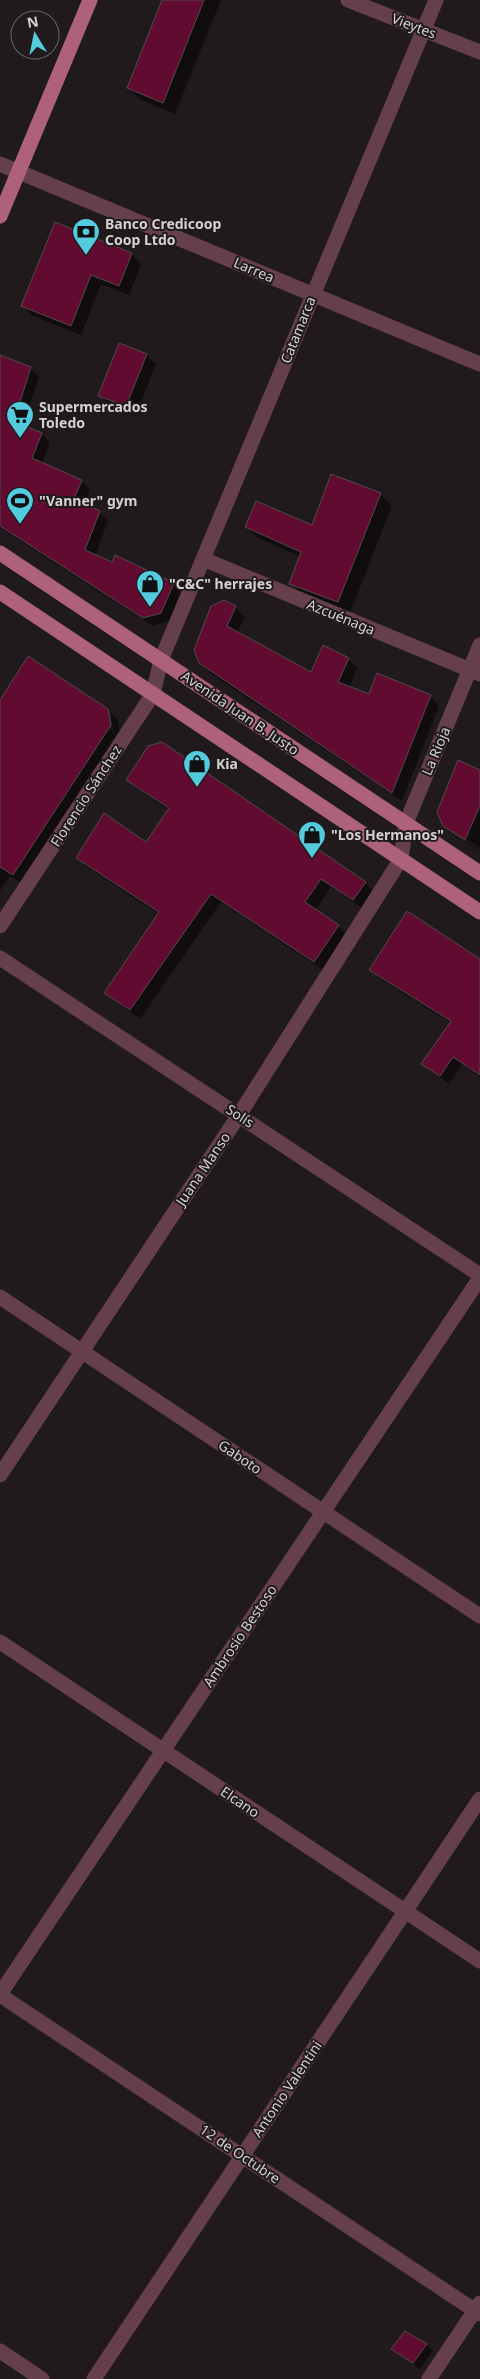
<svg xmlns="http://www.w3.org/2000/svg" width="480" height="2379" viewBox="0 0 480 2379" font-family="'Noto Sans',sans-serif">
<style>
.shadow{fill:#0007}
.building{fill:#610b31;stroke:#514b4d}
.lines{fill:none;stroke-linecap:round;stroke-linejoin:round}
.minor{stroke:#65404b;stroke-width:15}
.primary{stroke:#ae627a;stroke-width:15}
.labels{text-anchor:middle;stroke-width:4;stroke-linejoin:round;paint-order:stroke}
.street-label{font-size:14px;fill:#d5d1d2;stroke:#201a1c}
.poi-label{font-size:14px;font-weight:bold;fill:#d5d1d2;stroke:#201a1c;text-anchor:start}
</style>
<rect width="100%" height="100%" fill="#201a1c"/>
<path class="shadow" d="M164 0H221L175 114 141 100 128 88Z
M56 224 132 254 141 264 129 295 101 284 81 335 33 316 23 306Z
M146 355 156 364 136 415 109 405 100 395Z
M0 363 30 368 39 377 23 426 42 434 50 442 42 464 82 481 90 490 84 505 99 512 108 521 95 556 173 584 182 592 169 621 153 626 0 528Z
M380 494 392 506 350 613 302 595 291 583 301 557 258 538 246 526 312 527Z
M235 607 245 617 237 633 312 674 348 659 357 668 349 688 369 696H430L439 706 402 801 210 673 200 663Z
M0 702 108 710 111 731H113L110 712 118 720 120 735 23 884 10 876 0 891Z
M480 771V848L449 829V831L444 825Z
M128 779 365 883 375 893 364 909 331 887 315 911 338 926 348 936 324 971 221 902 140 1019 116 1002 106 993 159 914 87 867 77 857 147 843 169 810 138 789Z
M451 833 480 850V851L453 835Z
M480 960V1077L462 1064 449 1084 423 1064 451 1023 379 978 371 970Z
M405 2332 427 2345 433 2351 420 2369 393 2349Z"/>
<path class="building" d="M162 0H204L163 103 127 88Z
M55 222 132 253 119 286 91 275 71 326 21 306Z
M119 343 147 354 126 406 98 396Z
M0 355 31 367 14 421 42 433 32 458 82 480 74 499 100 511 85 550 112 562 115 555 174 583 161 613 143 618 0 526Z
M331 474 381 493 338 602 289 584 301 552 245 527 256 501 312 525Z
M224 600 236 606 227 626 311 672 323 645 349 658 338 682 369 694 377 673 431 695 392 793 199 663 194 650 211 606Z
M28 656 108 709 111 725 13 875 0 867V700Z
M162 742 366 882 353 900 321 879 305 902 339 925 314 962 211 894 130 1010 104 993 159 912 76 858 104 813 146 842 169 808 126 780 148 746Z
M458 760 480 770V806L465 840 443 826 437 812Z
M407 911 480 959V1075L453 1057 440 1076 421 1064 451 1021 369 970Z
M405 2331 427 2344 413 2363 391 2349Z"/>
<g class="lines">
<path class="minor" d="M348 0 480 52
M0 164 480 364
M203 559 480 674
M0 926 153 694 161 660 436 0
M0 958 480 1275
M0 1297 480 1616
M0 1475 239 1115 401 859 406 823 480 645
M0 1642 480 1961
M0 1994 480 1278
M0 1995 480 2314
M0 2351 42 2379
M94 2379 480 1799
M429 2379 480 2303"/>
<path class="primary" d="M0 216 90 0
M0 553 480 873
M0 592 480 912"/>
</g>
<defs>
<symbol id="bank-pin" viewBox="-11 -11 22 30"><path d="M0 17L-7.5 6A9.5 9.5 0 1 1 7.5 6Z" fill="#54cade" stroke="#201a1c"/><path d="M-6-4H6V4H-6ZM0-2.3a2.3 2.3 0 1 0 0 4.6a2.3 2.3 0 1 0 0-4.6Z" fill="#111"/></symbol>
<symbol id="supermarket-pin" viewBox="-11 -11 22 30"><path d="M0 17L-7.5 6A9.5 9.5 0 1 1 7.5 6Z" fill="#54cade" stroke="#201a1c"/><path d="M-6-5.5h2.5l.6 2H6L4.5 2H-2.5L-4.4-4H-6ZM-1.5 3.2a1.3 1.3 0 1 0 .1 0ZM3 3.2a1.3 1.3 0 1 0 .1 0Z" fill="#111"/></symbol>
<symbol id="stadium-pin" viewBox="-11 -11 22 30"><path d="M0 17L-7.5 6A9.5 9.5 0 1 1 7.5 6Z" fill="#54cade" stroke="#201a1c"/><path d="M0-5a6.5 5 0 1 0 0 10a6.5 5 0 1 0 0-10ZM-3.5-1.8h7v3.6h-7Z" fill="#111"/></symbol>
<symbol id="shop-pin" viewBox="-11 -11 22 30"><path d="M0 17L-7.5 6A9.5 9.5 0 1 1 7.5 6Z" fill="#54cade" stroke="#201a1c"/><path d="M-5-2.5h2.3a2.7 3.5 0 0 1 5.4 0H5L5.5 6h-11ZM-1.5-2.5h3a1.5 2.3 0 0 0-3 0Z" fill="#111"/></symbol>
</defs>
<g fill-rule="evenodd">
<use href="#bank-pin" x="70" y="216" width="32" height="43"/>
<use href="#supermarket-pin" x="4" y="399" width="32" height="43"/>
<use href="#stadium-pin" x="4" y="485" width="32" height="43"/>
<use href="#shop-pin" x="134" y="568" width="32" height="43"/>
<use href="#shop-pin" x="181" y="748" width="32" height="43"/>
<use href="#shop-pin" x="296" y="819" width="32" height="43"/>
</g>
<g class="labels">
<g class="street-label">
<text transform="translate(414 26) rotate(21)" y="5">Vieytes</text>
<text transform="translate(254 270) rotate(23)" y="5">Larrea</text>
<text transform="translate(298 330) rotate(-68)" y="5">Catamarca</text>
<text transform="translate(341 617) rotate(22)" y="5">Azcuénaga</text>
<text transform="translate(240 713) rotate(34)" y="5">Avenida Juan B. Justo</text>
<text transform="translate(436 751) rotate(-67)" y="5">La Rioja</text>
<text transform="translate(86 796) rotate(-57)" y="5">Florencio Sánchez</text>
<text transform="translate(240 1116) rotate(33)" y="5">Solís</text>
<text transform="translate(203 1169) rotate(-56)" y="5">Juana Manso</text>
<text transform="translate(240 1457) rotate(34)" y="5">Gaboto</text>
<text transform="translate(240 1636) rotate(-56)" y="5">Ambrosio Bestoso</text>
<text transform="translate(240 1802) rotate(34)" y="5">Elcano</text>
<text transform="translate(287 2089) rotate(-56)" y="5">Antonio Valentini</text>
<text transform="translate(240 2154) rotate(34)" y="5">12 de Octubre</text>
</g>
<g class="poi-label">
<text x="105" y="229">Banco Credicoop<tspan x="105" dy="16">Coop Ltdo</tspan></text>
<text x="39" y="412">Supermercados<tspan x="39" dy="16">Toledo</tspan></text>
<text x="39" y="506">"Vanner" gym</text>
<text x="169" y="589">"C&amp;C" herrajes</text>
<text x="216" y="769">Kia</text>
<text x="331" y="840">"Los Hermanos"</text>
</g>
</g>
<g transform="translate(35 35) rotate(350)"><circle r="24" fill="#201a1c" stroke="#686365"/>
<path d="M0-4L9 19L0 12L-9 19Z" fill="#54cade"/>
<text y="-8" font-size="14" font-weight="bold" text-anchor="middle" fill="#d5d1d2">N</text>
</g>
</svg>
